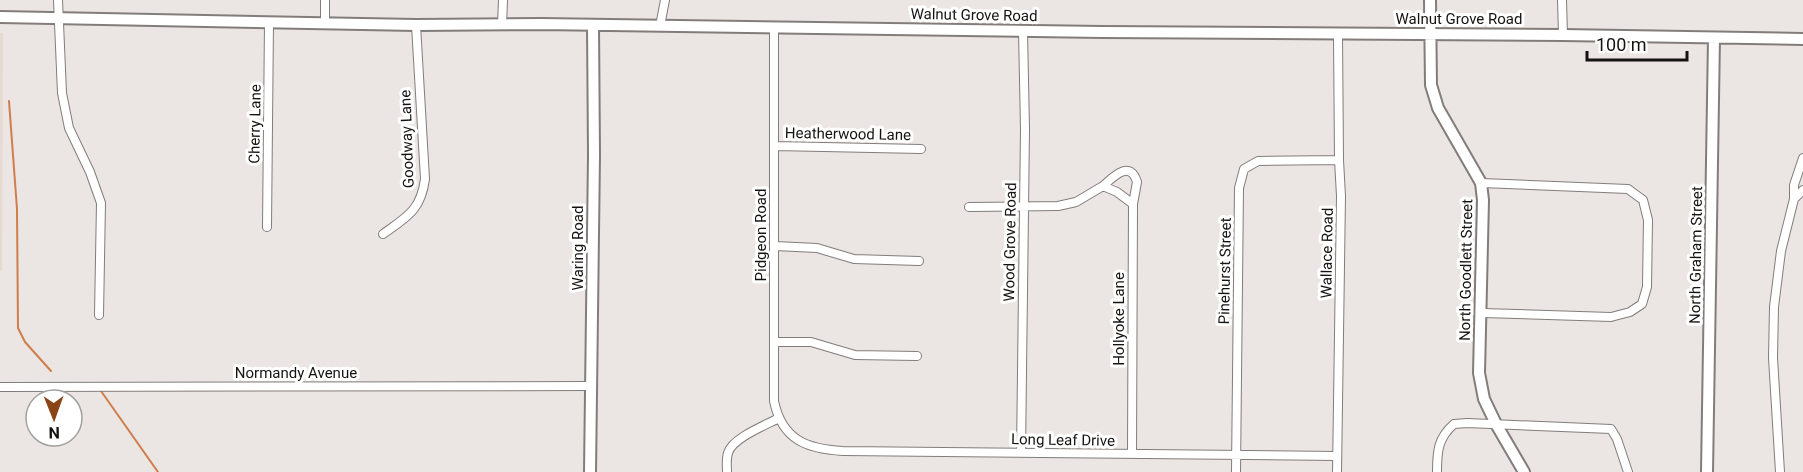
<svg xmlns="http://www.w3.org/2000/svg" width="1803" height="472" viewBox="0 0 1803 472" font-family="Roboto,sans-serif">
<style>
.built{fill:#e7dad3}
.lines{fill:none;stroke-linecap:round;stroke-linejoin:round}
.stream{stroke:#d07d4c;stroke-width:2}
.street-casing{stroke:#827d7a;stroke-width:10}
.secondary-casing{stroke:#827d7a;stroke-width:14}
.street{stroke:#fff;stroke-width:8}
.secondary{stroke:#fff;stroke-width:10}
.labels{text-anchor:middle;stroke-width:6;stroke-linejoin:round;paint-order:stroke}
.street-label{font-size:15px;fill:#151312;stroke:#fff}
</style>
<rect width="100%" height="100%" fill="#ebe6e3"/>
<path class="built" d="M0 33H3L2 271H0Z"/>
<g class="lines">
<path class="stream" d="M9 101 17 209 18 328 25 342 51 371
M101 391 158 472"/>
<defs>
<path id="street" d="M58 0 62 93 69 128 90 172 101 203 99 315
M1562 0 1563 35
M325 23V0
M502 25 503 0
M660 26 665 0
M774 28V401C782 440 807 449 843 451L1337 456
M775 146 921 149
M1481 183 1628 189 1643 200 1648 220 1647 287 1642 304 1630 312 1611 317 1482 313
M1103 186C1113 177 1130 159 1137 182L1133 204
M1794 199 1803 190
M969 207 1058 206 1076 202 1103 186 1117 192 1133 204 1132 454
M267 227 269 22
M383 234C407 217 421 210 425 179L416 25
M775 246 817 248 854 259 919 261
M774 342H811L855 355 917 356
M0 387 592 386
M1021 453 1025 129 1023 31
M727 472C727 466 726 459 728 453 732 438 766 425 779 418
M1236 472 1239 188 1244 169 1258 161 1339 160
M1337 472 1341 196 1339 160 1338 35
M1437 472C1437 451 1438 438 1454 424L1467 423 1611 429 1617 439 1628 472
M1780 472 1773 358 1774 307 1781 251 1794 199V185L1803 158"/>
<path id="secondary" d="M1430 0 1431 85 1438 108 1481 183 1483 200 1479 373 1484 399 1496 424 1524 472
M0 17 416 25 541 24 1102 32 1563 35 1803 39
M590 472 594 155 593 25
M1707 472 1714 38"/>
</defs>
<use href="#street" class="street-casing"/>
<use href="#secondary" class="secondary-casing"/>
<use href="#street" class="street"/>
<use href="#secondary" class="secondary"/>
</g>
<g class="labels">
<g class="street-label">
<text transform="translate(974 15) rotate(1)" y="5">Walnut Grove Road</text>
<text x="1459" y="24">Walnut Grove Road</text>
<text transform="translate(255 124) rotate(-89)" y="5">Cherry Lane</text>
<text transform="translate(848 134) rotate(1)" y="5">Heatherwood Lane</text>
<text transform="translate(407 139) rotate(-92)" y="5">Goodway Lane</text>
<text transform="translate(761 235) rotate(-90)" y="5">Pidgeon Road</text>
<text transform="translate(1010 242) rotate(-89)" y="5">Wood Grove Road</text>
<text transform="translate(578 248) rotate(-90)" y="5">Waring Road</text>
<text transform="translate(1327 253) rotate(-89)" y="5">Wallace Road</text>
<text transform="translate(1696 255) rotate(-89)" y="5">North Graham Street</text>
<text transform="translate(1466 270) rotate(-89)" y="5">North Goodlett Street</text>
<text transform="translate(1225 271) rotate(-89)" y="5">Pinehurst Street</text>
<text transform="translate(1119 319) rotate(-90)" y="5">Hollyoke Lane</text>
<text x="296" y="378">Normandy Avenue</text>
<text transform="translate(1063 440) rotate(1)" y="5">Long Leaf Drive</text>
</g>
</g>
<g transform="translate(54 418) rotate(179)"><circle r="28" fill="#ffffff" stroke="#a1a1a0" stroke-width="1.5"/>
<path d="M0-4.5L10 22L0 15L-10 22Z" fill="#894518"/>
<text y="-9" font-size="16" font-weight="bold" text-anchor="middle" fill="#151312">N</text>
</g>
<path d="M1587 51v9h100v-9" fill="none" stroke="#151312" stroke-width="3"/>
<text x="1596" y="51" font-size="18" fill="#151312" stroke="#ffffff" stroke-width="4.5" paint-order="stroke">100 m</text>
</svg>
